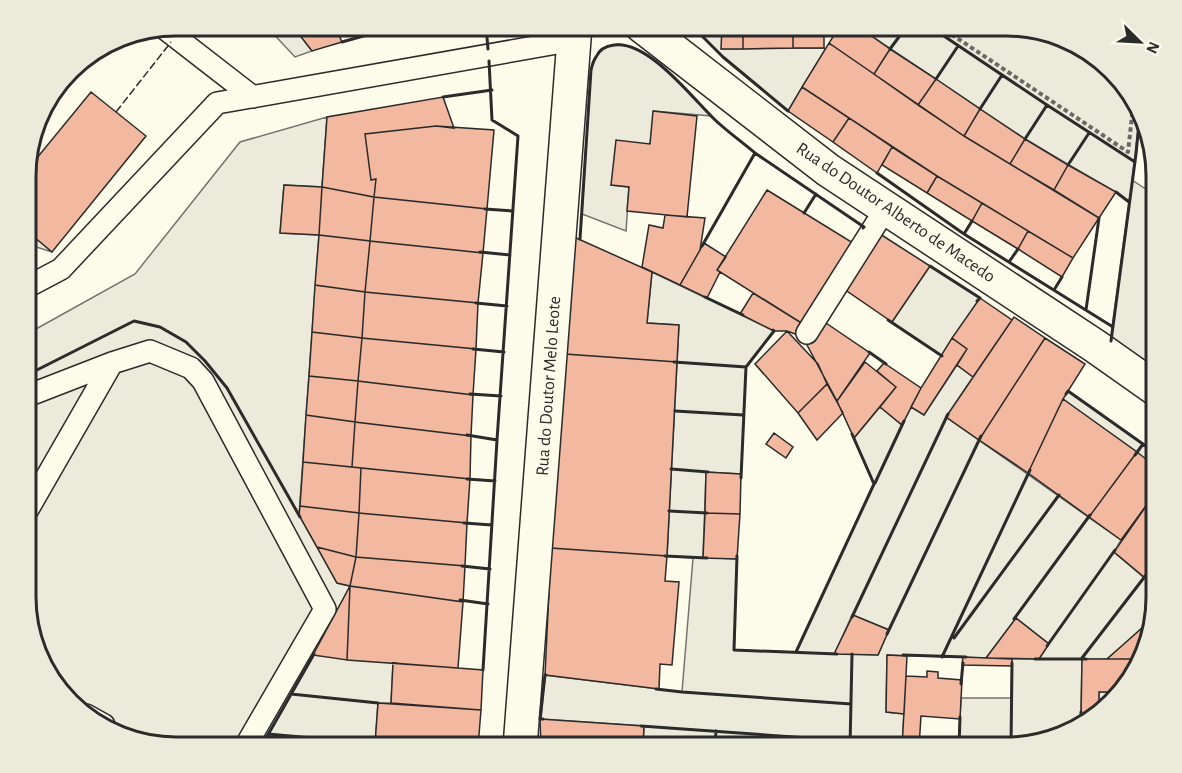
<svg xmlns="http://www.w3.org/2000/svg" width="1182" height="773" viewBox="0 0 1182 773" font-family="'Alegreya Sans',sans-serif">
<style>
.green{fill:#ecebdb;stroke:#74746e;stroke-width:1.5;fill-rule:evenodd}
.building{fill:#f2b8a0;stroke:#2b2b2b;stroke-width:1.5}
.lines{fill:none;stroke-linecap:round;stroke-linejoin:round}
.service-casing{stroke:#2b2b2b;stroke-width:24}
.minor-casing{stroke:#2b2b2b;stroke-width:36}
.path{stroke:#6a6964;stroke-width:4;stroke-dasharray:4.5 3;stroke-linecap:butt}
.service{stroke:#fdfbea;stroke-width:21}
.minor{stroke:#fdfbea;stroke-width:33}
.fence{stroke:#2b2b2b;stroke-width:1.5;stroke-dasharray:8 3;stroke-linecap:butt}
.wall{stroke:#2b2b2b;stroke-width:3}
.labels{text-anchor:middle;stroke-width:4.5;stroke-linejoin:round;paint-order:stroke}
.street-label{font-size:18px;fill:#2b2b2b;stroke:#fdfbea}
.rim{fill:none;stroke:#2b2b2b;stroke-width:3}
</style>
<rect width="100%" height="100%" fill="#fdfbea"/>
<path class="green" d="M266 26H297L295 29 312 51 295 57Z
M692 26H722V49L824 48 825 50 788 111 723 57Z
M857 26H1006L1090 51 1136 101 1140 112 1132 180 1156 196V372L1110 344 1129 202 1115 192 1025 139Z
M619 44 634 48 648 55 678 81 712 116 654 111 650 144 611 185 629 187 626 231 582 214 591 70C597 51 599 47 619 44Z
M327 117 322 187 284 185 280 233 319 235 299 515 337 583 350 586 314 655 393 663 391 703H378L375 744 379 745V747H367V743L332 740 331 747H176L92 722 46 672 27 616V334L135 274 240 142Z
M27 231 52 252 27 244Z
M930 266 980 298 942 356 892 322Z
M652 272 774 331 746 367 741 474 706 472 703 557 737 559 734 650 796 652 874 484 854 438 880 407 902 425 911 407 924 415 957 365 973 377 946 417 1121 540 1114 552 1143 577 1154 564 1156 567V582L1153 586 1156 587V606L1151 621 1107 659H1082L1081 715 1093 716 1081 727 1015 747H919L920 737H959L961 698H1011L1012 659H1039L1049 644 1016 618 986 658 887 655 886 712 904 714 902 747H643L644 726 541 719 545 675 682 692 693 558 667 556 679 325 647 323ZM852 615 889 630 878 655 835 653Z
M1068 391 1156 454V467L1063 399Z
M1099 692H1112V699L1099 711Z"/>
<path class="building" d="M297 26H335L342 42 312 51 295 29Z
M722 26H743V49H721Z
M743 26H793V48L743 49Z
M793 26H824V48H793Z
M840 26H857L890 49 874 74 829 43Z
M829 43 964 136 1099 218 1073 258 937 176 802 87Z
M890 49 936 79 918 105 874 74Z
M936 79 980 109 964 136 918 105Z
M802 87 849 118 833 142 788 111Z
M91 92 146 136 52 252 27 231V170Z
M443 97 454 128 436 126 365 134 371 180 376 179 374 197 322 187 327 117Z
M980 109 1025 139 1010 164 964 136Z
M653 111 697 116 687 217 627 211 629 187 611 185 616 140 650 144Z
M849 118 892 147 877 173 833 142Z
M436 126 494 130 487 209 374 197 376 179 371 180 365 134Z
M1025 139 1068 165 1054 190 1010 164Z
M892 147 937 176 927 193 882 165Z
M1068 165 1116 192 1099 218 1054 190Z
M937 176 982 203 972 221 927 193Z
M284 185 322 187 319 235 280 233Z
M322 187 374 197 370 241 319 235Z
M767 190 853 243 803 324 717 270Z
M374 197 487 209 483 253 370 241Z
M982 203 1028 231 1018 249 972 221Z
M665 215 705 218 700 250 680 285 642 267 649 225 663 228Z
M1028 231 1073 258 1062 277 1018 249Z
M880 234 930 266 892 322 844 289Z
M319 235 370 241 365 292 315 285Z
M574 237 652 272 647 323 679 325 677 362 565 354Z
M370 241 483 253 478 303 365 292Z
M704 243 726 257 717 270 720 272 707 298 680 285Z
M315 285 365 292 362 338 312 332Z
M365 292 478 303 476 349 362 338Z
M753 293 803 324 798 335 787 331H774L740 314Z
M980 298 1012 320 973 377 957 365 967 349 952 338Z
M1014 317 1045 338 979 440 946 417Z
M823 321 870 353 837 401 807 345Z
M787 331 818 364 827 384 798 413 755 364Z
M312 332 362 338 358 381 309 376Z
M362 338 476 349 473 395 358 381Z
M952 338 967 349 924 415 911 407 921 388Z
M1045 338 1085 364 1063 399 1028 473 979 440Z
M565 354 677 362 667 556 551 548Z
M865 362 896 387 854 438 837 401Z
M884 363 921 388 902 425 880 407 896 387 877 371Z
M309 376 358 381 355 422 306 415Z
M358 381 473 395 471 436 355 422Z
M827 384 843 413 817 440 798 413Z
M1063 399 1137 452 1089 517 1028 473Z
M306 415 355 422 352 467 303 462Z
M355 422 471 436 470 479 352 467Z
M774 433 793 447 786 458 766 444Z
M1137 452 1156 467V492L1121 540 1089 517Z
M303 462 361 468 359 513 300 506Z
M361 468 470 479 467 523 359 513Z
M706 472 741 474 740 514 705 513Z
M1156 492V560L1144 577 1114 552Z
M300 506 359 513 356 557 317 547 299 515Z
M359 513 467 523 465 566 356 557Z
M705 513 740 514 737 559 703 558Z
M317 547 356 557 350 586 337 583Z
M551 548 667 556 665 581 679 582 672 665 660 664 659 689 545 675Z
M356 557 465 566 463 602 350 586Z
M350 586 463 602 458 668 347 660Z
M350 586 347 660 313 655Z
M853 615 889 630 878 655 834 654Z
M1016 618 1049 644 1039 659 986 658Z
M1151 620 1138 659H1107Z
M887 655 907 656 904 714 886 712Z
M963 657 1012 659V666L962 665Z
M1082 659H1138L1131 681 1118 692H1099V711L1093 716H1081Z
M393 663 483 670 481 710 391 703Z
M927 671 938 672V678L962 680 960 719 921 716 919 747H902L906 676 927 677Z
M378 703 481 710 478 747H416L375 744Z
M540 719 644 726 643 747H541Z
M332 740 367 743V747H331Z
M379 745 415 747H379Z"/>
<g class="lines">
<defs>
<path id="service" d="M164 28 253 97
M27 287 61 269 217 103 574 40
M807 333 886 208
M27 396 112 363 150 351 191 368 203 381 325 609 245 747
M27 511 112 363
M86 715 104 725"/>
<path id="minor" d="M642 26 828 170 1095 346 1156 389
M520 747 575 26"/>
</defs>
<use href="#service" class="service-casing"/>
<use href="#minor" class="minor-casing"/>
<path class="path" d="M939 26 1128 152 1134 98"/>
<use href="#service" class="service"/>
<use href="#minor" class="minor"/>
<path class="fence" d="M116 112 171 42"/>
<path class="wall" d="M486 26 488 49
M692 26 723 57 788 111
M929 26 1047 105 1135 162
M342 42 399 26
M890 49 907 26
M936 79 958 46
M443 97 492 90
M980 109 1002 75
M1025 139 1047 105
M1068 165 1089 133
M877 173 964 234 1113 327
M1116 192 1129 202
M485 209 513 211
M804 213 816 194
M964 234 972 221
M580 239 591 70C592 66 593 61 596 57 599 50 606 46 614 45 647 40 690 95 712 117 725 130 741 141 755 153
M702 246 755 153 864 227 863 228
M480 252 510 255
M1009 262 1018 249
M930 266 980 298 977 301
M1054 290 1062 277
M705 297 743 315
M476 303 507 306
M1086 310 1099 218
M888 320 942 356
M1111 341 1136 154 1140 113
M473 349 504 352
M869 352 886 364
M674 362 746 367
M27 375 134 321 160 327 186 342 205 361 227 388 300 517
M470 394 501 396
M1066 394 1068 391 1143 444
M675 411 743 415
M467 435 497 440
M1135 455 1143 444 1156 454
M671 469 708 472
M741 478 746 367 774 331 773 330
M467 479 495 481
M875 483 904 421
M669 511 707 513
M464 523 492 525
M665 556 707 558
M737 556 734 650 837 654
M462 566 490 569
M460 600 488 604
M852 617 948 414
M1014 619 1090 515
M887 634 981 436
M954 638 1059 495
M1047 646 1115 550
M796 652 874 484 852 434
M903 655 966 657
M942 657 1030 470
M1082 658 1146 575
M1035 659H1086
M483 670 497 440 518 136 492 120 489 61
M961 684 963 663
M656 689 682 692 851 704
M291 694 378 703
M543 719H540L545 675H546
M641 726 850 741
M1081 727V712
M268 734 334 740
M261 747 314 654
M715 747 716 731
M850 747 852 654
M959 747 960 717
M1011 747 1012 663"/>
</g>
<g class="labels">
<g class="street-label">
<text transform="translate(896 212) rotate(34)" y="6">Rua do Doutor Alberto de Macedo</text>
<text transform="translate(548 386) rotate(-86)" y="6">Rua do Doutor Melo Leote</text>
</g>
</g>
<path d="M0 0H1182V773H0ZM176 36H1006A140 140 0 0 1 1146 176V597A140 140 0 0 1 1006 737H176A140 140 0 0 1 36 597V176A140 140 0 0 1 176 36Z" fill="#eceadb" fill-rule="evenodd"/>
<path class="rim" d="M176 36H1006A140 140 0 0 1 1146 176V597A140 140 0 0 1 1006 737H176A140 140 0 0 1 36 597V176A140 140 0 0 1 176 36Z"/>
<g transform="translate(1140 42) rotate(114)" stroke="#fdfbea" stroke-width="4.5" paint-order="stroke">
<path d="M0-4.5L10 22L0 15L-10 22Z" fill="#2b2b2b"/>
<text y="-9" font-size="16" font-weight="bold" text-anchor="middle" fill="#2b2b2b">N</text>
</g>
</svg>
